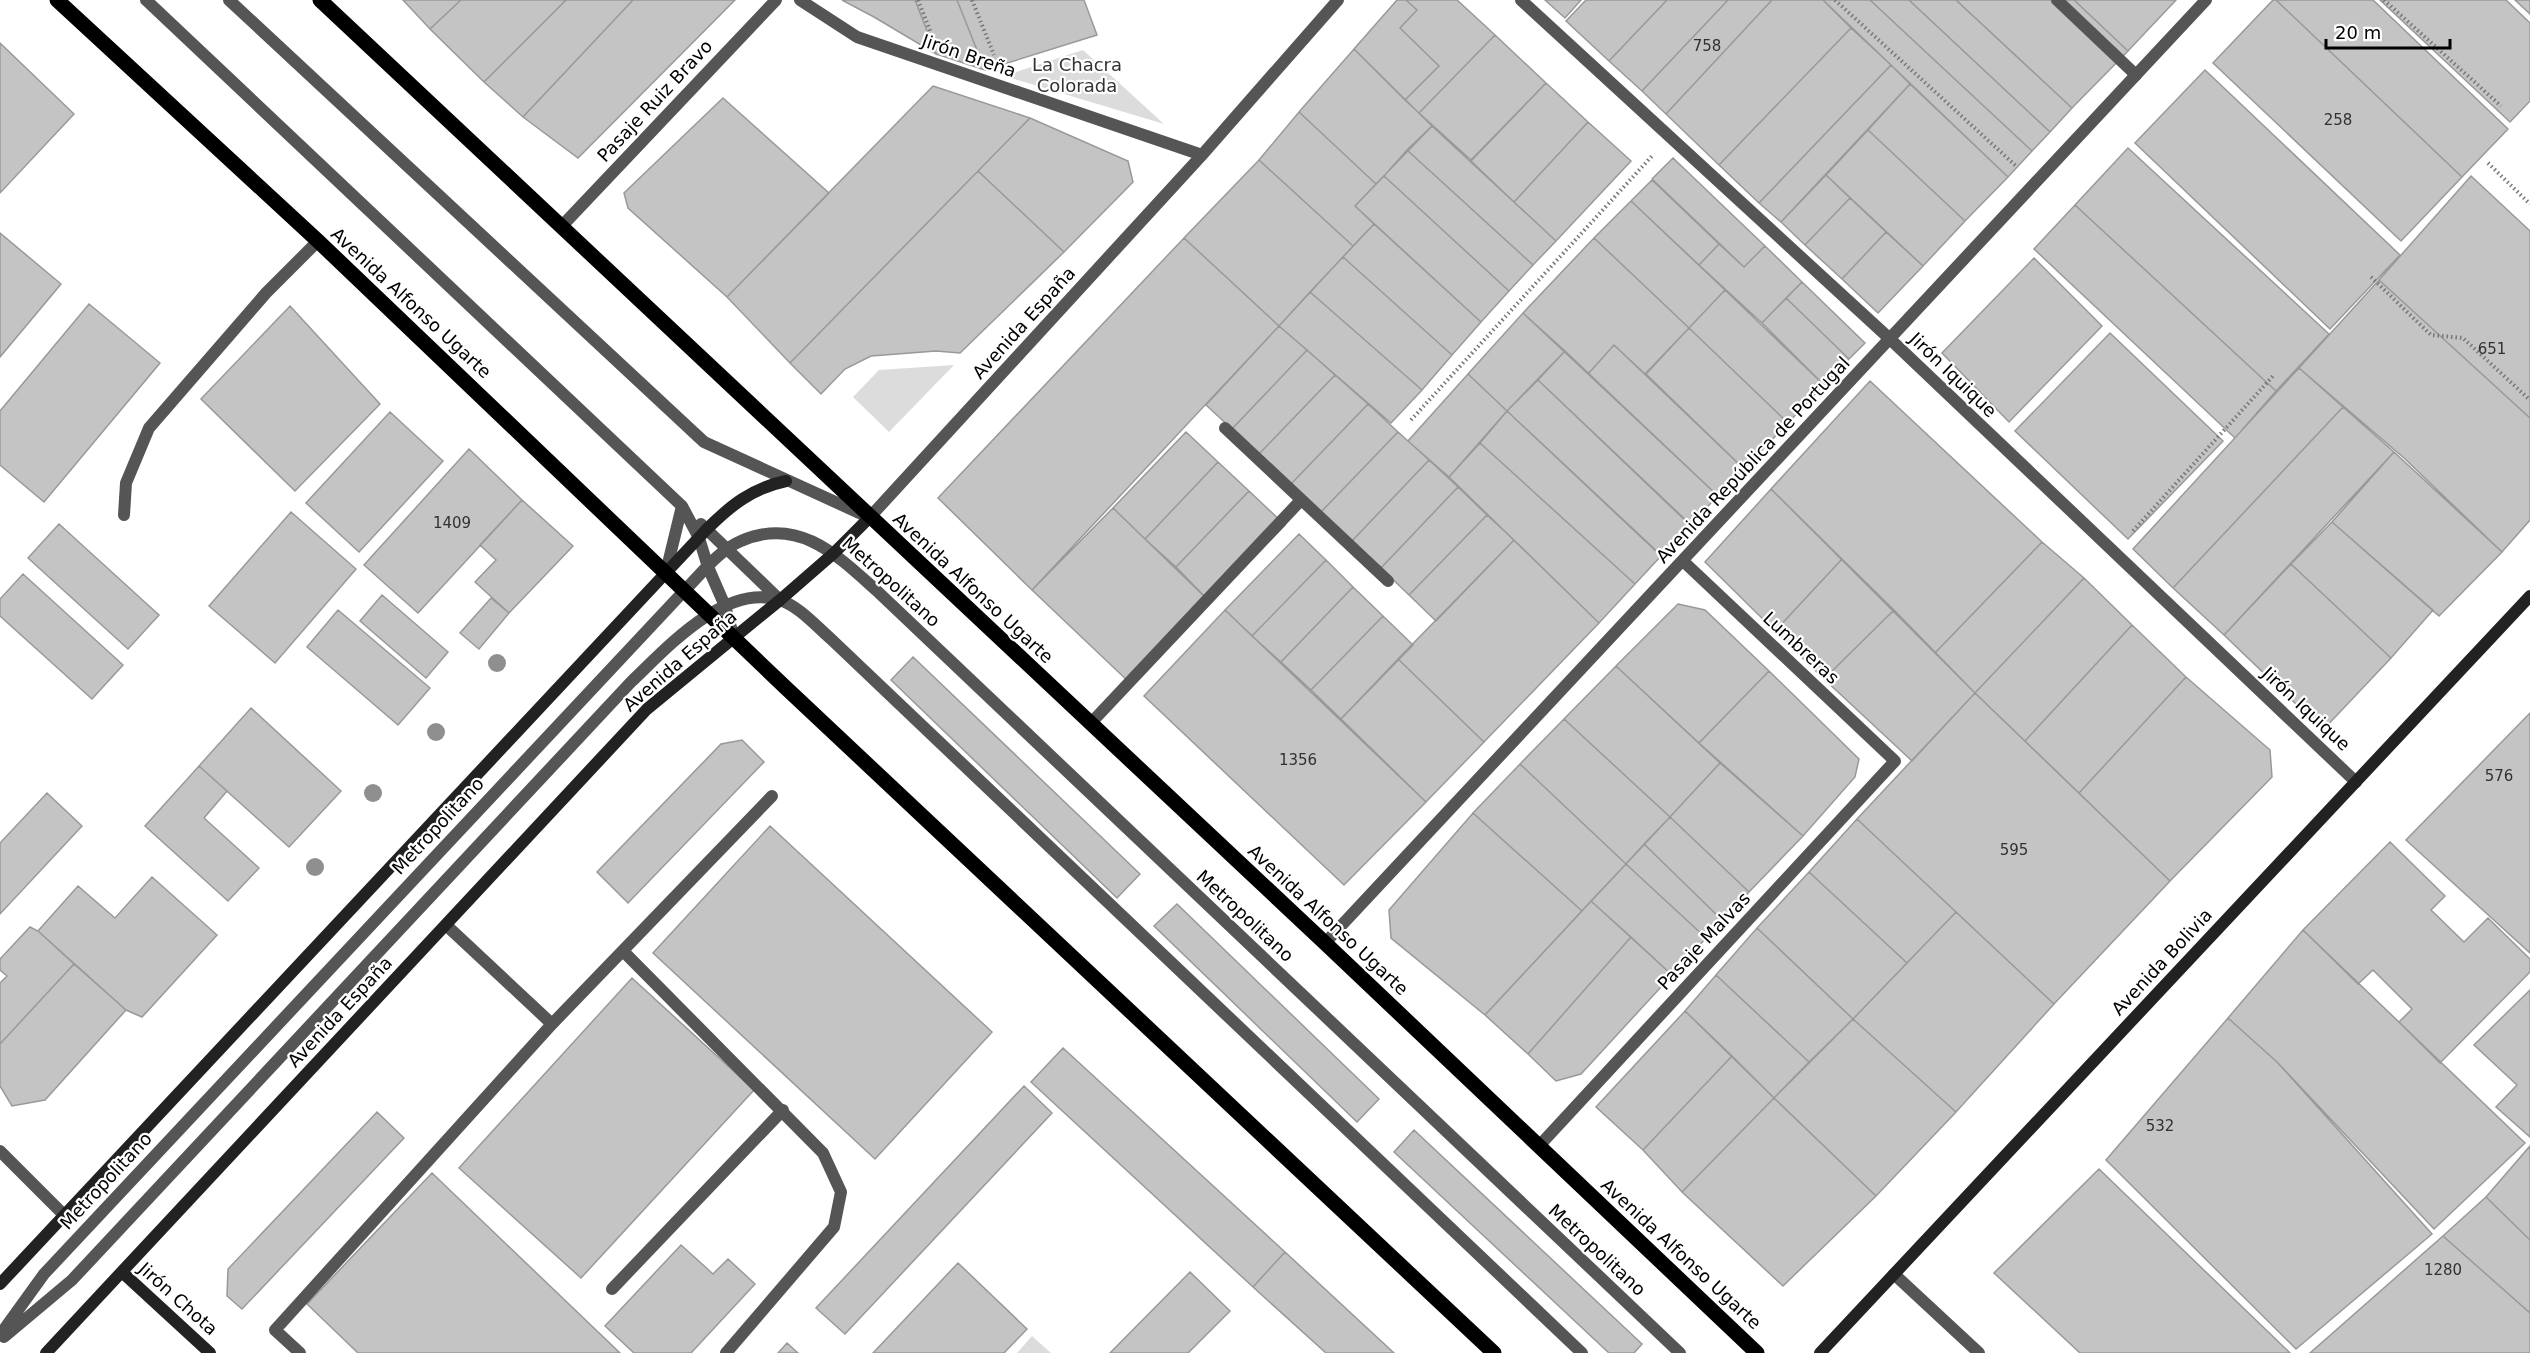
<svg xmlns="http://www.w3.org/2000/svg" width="2530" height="1353" viewBox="0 0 2530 1353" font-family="'DejaVu Sans',sans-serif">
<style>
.green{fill:#dcdcdc}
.building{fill:#c4c4c4;stroke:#999;stroke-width:1.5}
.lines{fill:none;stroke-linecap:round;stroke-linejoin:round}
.path{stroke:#777;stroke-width:4;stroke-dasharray:1.5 3;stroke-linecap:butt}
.lane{stroke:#555;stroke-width:12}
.street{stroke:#555;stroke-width:12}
.secondary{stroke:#222;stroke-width:12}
.primary{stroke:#000;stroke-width:15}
.tree{fill:#8f8f8f}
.labels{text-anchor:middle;stroke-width:4.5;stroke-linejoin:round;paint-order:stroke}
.number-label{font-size:15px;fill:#313131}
.street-label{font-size:18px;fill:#000;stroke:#fff}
.park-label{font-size:18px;fill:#333;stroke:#fff}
</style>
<rect width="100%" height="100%" fill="#fff"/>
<path class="green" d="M1083 50 1164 124 1004 76Z
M954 365 889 432 853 397 879 370Z
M1032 1336 1051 1353H1017Z"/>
<path class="building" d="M403 0H461L430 29Z
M461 0H566L484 82 430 29Z
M566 0H633L523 117 484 82Z
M633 0H735L578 158 523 117Z
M842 0H915L936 54 874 17Z
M915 0H957L985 70 936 54Z
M957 0H1084L1097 35 985 70Z
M1397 0H1406L1417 10 1400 28 1439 66 1405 100 1354 49Z
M1406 0H1457L1495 35 1419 113 1405 100 1439 66 1400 28 1417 10Z
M1545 0H1581L1565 18Z
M1586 0H1667L1609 61 1566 21Z
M1667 0H1728L1642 91 1609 61Z
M1728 0H1772L1666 114 1642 91Z
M1772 0H1823L1851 28 1719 165 1666 114Z
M1823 0H1870L2032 151 2008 177Z
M1870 0H1909L2050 132 2032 151Z
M1909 0H1956L2072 108 2050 132Z
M1956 0H2074L2128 51 2072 108Z
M2074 0H2176L2128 51Z
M2273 0H2276L2462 177 2401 241 2213 63Z
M2276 0H2373L2508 129 2462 177Z
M2380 0H2506L2530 23V101L2510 122Z
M2515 0H2530V14Z
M1851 28 1891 65 1759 203 1719 165Z
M1495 35 1546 83 1471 160 1419 113Z
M0 43 74 114 0 193Z
M1354 49 1432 126 1376 184 1299 112Z
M1891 65 1910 84 1781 222 1759 203Z
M2205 70 2400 255 2330 329 2135 143Z
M1546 83 1588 122 1514 202 1471 161Z
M1910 84 2008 177 1965 221 1868 130Z
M933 86 1030 118 790 363 727 297Z
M723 98 829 193 727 297 628 208 624 193Z
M1299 112 1376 184 1355 206 1374 224 1353 246 1259 160Z
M1030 118 1128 161 1133 182 1064 252 978 171Z
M1588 122 1631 161 1556 241 1514 202Z
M1432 126 1556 241 1533 265 1407 150Z
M1868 130 1965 221 1923 266 1826 175Z
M2128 148 2329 334 2276 391 2075 205Z
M1407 150 1533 265 1509 291 1384 176Z
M1673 158 1765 246 1744 267 1652 179Z
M1259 160 1353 246 1279 326 1184 238Z
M978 171 1064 252 960 353 936 351 871 356 845 369 821 394 790 363Z
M1826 175 1850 198 1805 245 1781 222Z
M1384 176 1509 291 1481 322 1355 206Z
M2471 176 2530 231V418L2379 280Z
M1652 180 1719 244 1699 265 1631 201Z
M1850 198 1886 232 1842 279 1805 245Z
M1631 201 1725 290 1689 328 1594 238Z
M2075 205 2276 391 2235 438 2034 249Z
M1374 224 1481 322 1452 355 1343 257Z
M1886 232 1923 266 1878 313 1842 279Z
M0 233 61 284 0 357Z
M1184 238 1279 326 1032 590 938 498Z
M1594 238 1689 328 1645 374 1614 345 1588 374 1523 313Z
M1719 244 1744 267 1765 246 1802 282 1762 323 1699 265Z
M1343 257 1452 355 1422 390 1310 292Z
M2034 258 2102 326 2009 422 1942 353Z
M2379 280 2530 418V520L2502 552 2404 458 2299 368Z
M1802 282 1865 343 1849 359 1786 298Z
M1725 290 1824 385 1788 423 1689 328Z
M1310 292 1422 390 1391 423 1279 326Z
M1786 298 1849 359 1824 385 1762 323Z
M89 304 160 363 44 502 0 465V411Z
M290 306 380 404 295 491 201 399Z
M1523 313 1565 351 1507 411 1468 374Z
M1279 326 1307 350 1232 429 1206 405Z
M1689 328 1788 423 1744 469 1646 374Z
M2110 333 2223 441 2128 539 2015 431Z
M1614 345 1744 469 1718 496 1588 374Z
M1307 350 1335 375 1259 454 1232 429Z
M1565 351 1718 496 1690 524 1538 380Z
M2299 368 2343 407 2173 588 2133 549Z
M1468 374 1507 411 1449 477 1408 441Z
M1335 375 1368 404 1291 484 1259 454Z
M1538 380 1690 525 1661 555 1507 411Z
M1870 381 2042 542 1935 653 1771 489Z
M1368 404 1398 432 1321 512 1291 484Z
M2343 407 2394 452 2224 635 2173 588Z
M1507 411 1661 556 1635 584 1480 443Z
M390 412 443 461 359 552 306 503Z
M1186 432 1218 462 1145 539 1113 508Z
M1398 432 1429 460 1352 541 1321 512Z
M1480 443 1635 584 1599 623 1449 477Z
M469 449 522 500 418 613 364 565Z
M2394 452 2502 552 2439 616 2332 522Z
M1429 460 1458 487 1381 568 1352 541Z
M1218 462 1249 491 1176 567 1145 539Z
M1458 487 1487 515 1409 595 1381 568Z
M1771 489 1842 559 1775 631 1705 562Z
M1249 491 1285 525 1210 602 1176 567Z
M522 500 573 546 509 613 475 582 496 560 480 545Z
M1113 508 1210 602 1131 684 1032 590Z
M291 512 356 569 275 663 209 606Z
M1487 515 1514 540 1436 621 1409 595Z
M2332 522 2433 610 2391 658 2291 564Z
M59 524 159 615 128 649 28 558Z
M1299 534 1326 560 1252 636 1225 610Z
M1514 540 1599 623 1484 742 1398 659Z
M2042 542 2084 578 1975 693 1935 653Z
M1842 559 1894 610 1824 679 1775 631Z
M1326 560 1353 587 1281 662 1252 636Z
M2291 564 2391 658 2323 730 2224 635Z
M23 574 123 665 92 699 0 616V599Z
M2084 578 2132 625 2025 741 1975 693Z
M1353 587 1383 616 1311 690 1281 662Z
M382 595 448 652 426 678 360 621Z
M491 598 509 613 479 649 460 633Z
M1678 604 1705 610 1769 671 1699 743 1616 666Z
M338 610 430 688 398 725 307 647Z
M1225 610 1426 802 1344 885 1144 696Z
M1894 610 1975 693 1912 761 1824 679Z
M1383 616 1413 645 1341 719 1311 690Z
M2132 625 2186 677 2079 793 2025 741Z
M913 657 1140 874 1117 898 891 680Z
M1398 659 1484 742 1426 802 1341 719Z
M1616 666 1720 763 1670 817 1564 719Z
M1769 671 1859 759 1855 777 1803 836 1699 743Z
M2186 677 2270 750 2272 777 2170 881 2079 793Z
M1975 693 2170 881 2054 1004 1857 819Z
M251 708 341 791 289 847 199 766Z
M2530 713V953L2406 840Z
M1564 719 1670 817 1626 864 1520 764Z
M742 740 764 762 628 903 597 872 721 744Z
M1720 763 1803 836 1749 892 1670 817Z
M1520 764 1626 864 1582 911 1473 813Z
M199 766 227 791 204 818 259 868 228 901 145 826Z
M47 793 82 826 0 914V843Z
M1473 813 1582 911 1485 1015 1391 938 1389 910Z
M1670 817 1749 892 1723 921 1644 844Z
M1857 819 1956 912 1907 963 1809 872Z
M770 826 992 1032 875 1159 653 953Z
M2390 842 2445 896 2431 910 2464 942 2488 918 2530 959V972L2440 1063 2399 1022 2412 1009 2373 970 2358 984 2303 930Z
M1644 844 1723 921 1706 938 1626 864Z
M1626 864 1706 938 1672 975 1591 901Z
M1809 872 1907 963 1853 1019 1757 928Z
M152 877 217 935 142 1017 126 1010 38 931 78 886 115 918Z
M1591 901 1631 937 1528 1054 1485 1015Z
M1177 904 1379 1099 1357 1122 1154 926Z
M1956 912 2054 1004 1956 1112 1853 1019Z
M30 927 38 931 74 964 0 1044V983L7 976 0 970V959Z
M1757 928 1853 1019 1809 1062 1716 975Z
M2303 930 2525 1143 2434 1229 2277 1062 2228 1018Z
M1631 937 1672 975 1581 1074 1556 1081 1528 1054Z
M74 964 126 1010 45 1100 12 1106 0 1086V1044Z
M1716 975 1809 1062 1774 1098 1685 1011Z
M632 978 754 1090 581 1278 459 1168Z
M2530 990V1137L2496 1107 2517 1085 2474 1045Z
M1685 1011 1732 1056 1643 1150 1596 1107Z
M2228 1018 2277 1062 2432 1234 2296 1349 2106 1160Z
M1853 1019 1956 1112 1876 1196 1774 1098Z
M1063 1048 1285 1252 1253 1287 1031 1082Z
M1732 1056 1774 1098 1682 1192 1643 1150Z
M1024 1086 1052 1113 845 1334 816 1308Z
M1774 1098 1876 1196 1783 1286 1682 1192Z
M377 1112 404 1138 242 1309 227 1296 228 1269Z
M1414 1130 1642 1344 1634 1353H1609L1394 1152Z
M2530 1146V1240L2486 1197Z
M2099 1169 2290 1353H2080L1994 1273Z
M432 1173 620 1353H358L307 1304Z
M2486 1197 2530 1240V1313L2443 1236Z
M2443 1236 2530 1313V1353H2310Z
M681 1245 713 1274 728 1259 755 1284 691 1353H634L605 1326Z
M1285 1252 1394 1353H1326L1253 1287Z
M958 1263 1027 1329 1004 1353H873Z
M1190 1272 1230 1311 1188 1353H1110Z
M787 1343 798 1353H778Z"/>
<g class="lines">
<path class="path" d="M918 0 931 33
M972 0 994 55
M1835 0 2016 166
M2384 0 2501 106
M2488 163 2530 204
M2371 277 2431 335 2463 338 2530 400
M1411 420 1652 156
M2133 531 2273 376"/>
<path class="lane" d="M146 0 682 506 699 538 708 567 725 606 734 638
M229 0 704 442 866 516
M2057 0 2136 75
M124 515 126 483 149 428 266 293 318 241
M701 524 780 600
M666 572 682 506
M446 925 552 1024
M623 951 823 1153 841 1192 834 1227 726 1353
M1894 1274 1979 1353
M612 1289 783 1110
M0 1335 44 1274 685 590C701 574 719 550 741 541 798 516 837 555 876 590L1680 1353
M4 1337 72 1280 631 682C666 649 724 583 779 600 798 605 816 626 831 639L1582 1353
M300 1353 275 1330 552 1024 772 796"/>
<path class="street" d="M800 0 857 37 1202 155
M1521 0 1890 339 2356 782
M561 227 776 0
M1225 428 1388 581
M870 517 1202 155 1338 0
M1090 724 1301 500
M1325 943 2206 0
M1539 1146 1895 761 1683 561
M0 1151 64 1215"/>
<path class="secondary" d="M122 1272 210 1353
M0 1284 706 530C730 506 752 488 786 481
M46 1353 647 709 780 600 834 553 870 517
M1820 1353 2530 596"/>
<path class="primary" d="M57 0 318 241 785 687 1494 1353
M320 0 1325 943 1757 1353"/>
</g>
<g class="tree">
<circle cx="497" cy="663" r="9"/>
<circle cx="436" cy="732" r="9"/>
<circle cx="373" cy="793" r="9"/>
<circle cx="315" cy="867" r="9"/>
</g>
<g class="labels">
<g class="number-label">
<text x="1707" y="51">758</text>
<text x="2338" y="125">258</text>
<text x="2492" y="354">651</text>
<text x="452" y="528">1409</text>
<text x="1298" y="765">1356</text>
<text x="2499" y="781">576</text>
<text x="2014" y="855">595</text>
<text x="2160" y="1131">532</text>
<text x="2443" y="1275">1280</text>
</g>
<g class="street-label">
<text transform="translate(969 56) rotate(19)" y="6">Jirón Breña</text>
<text transform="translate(655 101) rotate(-47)" y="6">Pasaje Ruiz Bravo</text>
<text transform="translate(411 303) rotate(43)" y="6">Avenida Alfonso Ugarte</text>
<text transform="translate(1024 323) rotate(-48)" y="6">Avenida España</text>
<text transform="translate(1953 375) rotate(44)" y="6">Jirón Iquique</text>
<text transform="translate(1753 460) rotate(-47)" y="6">Avenida República de Portugal</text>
<text transform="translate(891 582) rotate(42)" y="6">Metropolitano</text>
<text transform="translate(973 588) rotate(43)" y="6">Avenida Alfonso Ugarte</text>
<text transform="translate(1801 648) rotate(43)" y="6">Lumbreras</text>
<text transform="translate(680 661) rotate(-41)" y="6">Avenida España</text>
<text transform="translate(2306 709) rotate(43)" y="6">Jirón Iquique</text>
<text transform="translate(438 826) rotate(-47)" y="6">Metropolitano</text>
<text transform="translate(1245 916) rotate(43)" y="6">Metropolitano</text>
<text transform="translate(1328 920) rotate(43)" y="6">Avenida Alfonso Ugarte</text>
<text transform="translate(1704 941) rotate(-47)" y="6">Pasaje Malvas</text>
<text transform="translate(2162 962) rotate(-47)" y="6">Avenida Bolivia</text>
<text transform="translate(340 1012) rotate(-47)" y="6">Avenida España</text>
<text transform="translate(106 1181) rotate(-47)" y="6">Metropolitano</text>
<text transform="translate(1597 1250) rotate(43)" y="6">Metropolitano</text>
<text transform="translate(1681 1254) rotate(43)" y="6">Avenida Alfonso Ugarte</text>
<text transform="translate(178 1299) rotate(42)" y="6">Jirón Chota</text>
</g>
<g class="park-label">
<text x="1077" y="71">La Chacra<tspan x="1077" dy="21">Colorada</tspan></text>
</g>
</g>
<path d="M2326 39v9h124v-9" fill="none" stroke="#000000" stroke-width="3"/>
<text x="2335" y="39" font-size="18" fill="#000000" stroke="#ffffff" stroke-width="4.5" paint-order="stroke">20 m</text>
</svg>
